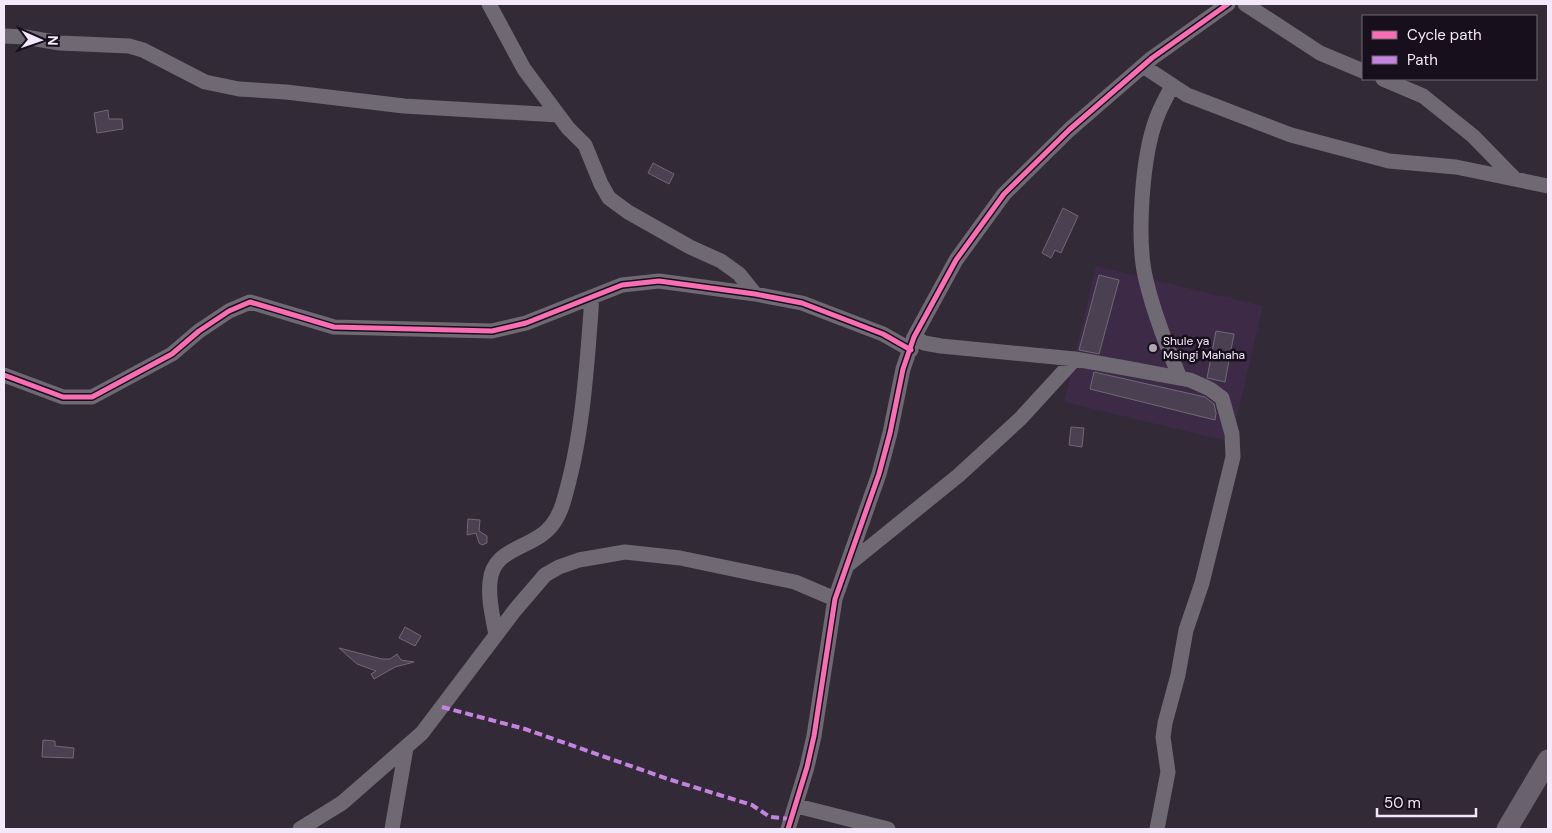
<svg xmlns="http://www.w3.org/2000/svg" width="1552" height="833" viewBox="0 0 1552 833" font-family="'DM Sans',sans-serif">
<style>
.built{fill:#3c2a46}
.building{fill:#4b4052;stroke:#706974}
.lines{fill:none;stroke-linecap:round;stroke-linejoin:round}
.street{stroke:#6f6974;stroke-width:15}
.secondary{stroke:#69616e;stroke-width:21}
.quiet{stroke:#c483df;stroke-width:4;stroke-dasharray:8 4;stroke-linecap:butt}
.cycleway-casing{stroke:#17101c;stroke-width:8}
.cycleway{stroke:#f96db3;stroke-width:5}
.poi-dot{fill:#afa6b5;stroke:#17101c;stroke-width:2}
.labels{text-anchor:middle;stroke-width:5;stroke-linejoin:round;paint-order:stroke}
.poi-label{font-size:12px;fill:#f2e8f9;stroke:#17101c;text-anchor:start}
</style>
<rect width="100%" height="100%" fill="#322a37"/>
<path class="built" d="M1096 266 1263 306 1231 442 1064 402Z"/>
<path class="building" d="M108 110 109 119H122L123 129 97 133 94 113Z
M653 163 674 174 669 184 648 173Z
M1063 208 1078 216 1061 253 1055 250 1051 258 1042 253Z
M1099 275 1119 280 1099 354 1079 350Z
M1216 331 1234 334 1225 382 1207 378Z
M1094 372 1205 397 1214 404 1216 413 1215 420 1090 389Z
M1071 427 1084 428 1082 447 1069 445Z
M468 519 480 520 479 531 487 536V543L482 545 479 543 476 533 467 535Z
M405 627 421 636 415 646 399 638Z
M339 648 382 659H390L397 654 401 660 414 662 395 667 374 679 371 674 376 671 357 664Z
M43 740 55 741V746L74 748 73 758 42 757Z"/>
<g class="lines">
<path class="street" d="M489 4 524 69 568 128 585 145 601 184 609 198 628 212 690 247 721 261 739 274 755 294
M1245 4 1320 53 1363 71
M4 36 25 37 60 43 129 46 143 50 205 82 239 89 286 92 404 106 558 115
M1143 66 1187 95 1291 135 1389 161 1456 167 1548 186
M1383 79 1423 96 1473 136 1515 179
M1172 86C1167 96 1161 106 1157 117 1142 155 1136 240 1146 280 1154 314 1167 346 1180 378
M914 337 924 343 941 346 1075 359 1131 369 1190 380 1210 389 1222 398 1232 434 1233 457 1202 583 1186 630 1178 675 1165 723 1163 737 1168 772 1157 829
M4 375 63 397H92L172 354 199 331 229 311 250 302 334 327 492 331 526 323 622 285 659 281 755 294 802 303 883 334 911 350
M849 564 959 475 1021 418 1075 359
M496 635C493 618 488 600 490 582 492 553 519 550 540 536 551 529 559 516 563 503 583 437 587 365 592 297
M797 806 888 829
M300 829 342 803 422 733 515 610 545 575 559 567 579 560 625 552 680 558 795 582 835 599
M392 829 406 748
M788 829 807 767 814 736 835 599 879 474 890 433 903 369 914 337 956 260 1004 194 1069 130 1152 58 1228 4"/>
<path class="secondary" d="M1507 829 1548 760"/>
<path class="quiet" d="M442 707 525 729 668 779 752 805 770 817 792 819"/>
<defs>
<path id="cycleway" d="M4 375 63 397H92L172 354 199 331 229 311 250 302 334 327 492 331 526 323 622 285 659 281 755 294 802 303 883 334 911 350
M788 829 807 767 814 736 835 599 879 474 890 433 903 369 914 337 956 260 1004 194 1069 130 1152 58 1228 4"/>
</defs>
<use href="#cycleway" class="cycleway-casing"/>
<use href="#cycleway" class="cycleway"/>
</g>
<circle class="poi-dot" cx="1153" cy="348" r="5"/>
<g class="labels">
<g class="poi-label">
<text x="1163" y="345">Shule ya<tspan x="1163" dy="14">Msingi Mahaha</tspan></text>
</g>
</g>
<rect width="1552" height="833" fill="none" stroke="#f2e8f9" stroke-width="10"/>
<rect x="1362" y="15" width="175" height="65" fill="#17101c" stroke="#6f6674"/>
<rect x="1372" y="31" width="25" height="8" fill="#f96db3" stroke="#6f6674"/>
<text x="1407" y="40" font-size="15" fill="#f2e8f9">Cycle path</text>
<rect x="1372" y="56" width="25" height="8" fill="#c483df" stroke="#6f6674"/>
<text x="1407" y="65" font-size="15" fill="#f2e8f9">Path</text>
<g transform="translate(40 40) rotate(92)" stroke="#17101c" stroke-width="4" paint-order="stroke">
<path d="M0-4L9 19L0 12L-9 19Z" fill="#f2e8f9"/>
<text y="-8" font-size="14" font-weight="bold" text-anchor="middle" fill="#f2e8f9">N</text>
</g>
<path d="M1377 808v8h99v-8" fill="none" stroke="#f2e8f9" stroke-width="2.5"/>
<text x="1384" y="808" font-size="15" fill="#f2e8f9" stroke="#17101c" stroke-width="4" paint-order="stroke">50 m</text>
</svg>
